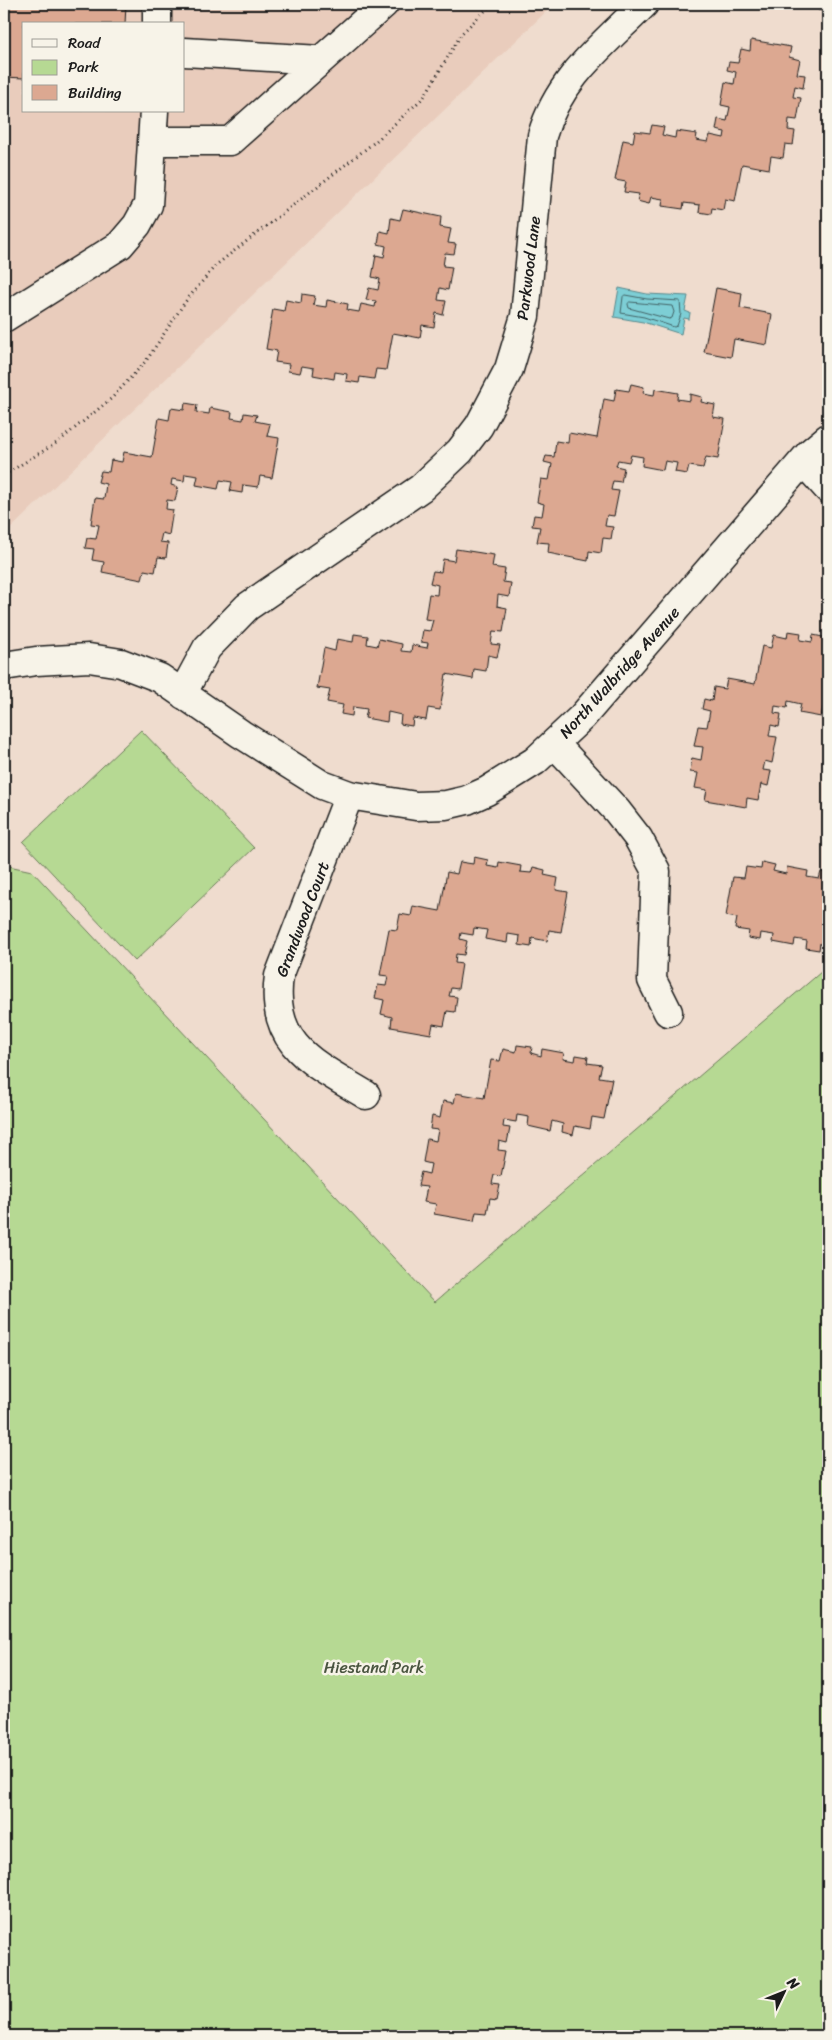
<svg xmlns="http://www.w3.org/2000/svg" width="832" height="2040" viewBox="0 0 832 2040" font-family="Sriracha,sans-serif">
<style>
.built{fill:#e9ccbc;fill-rule:evenodd}
.green{fill:#b6d993;stroke:#697a58}
.water{fill:#7dced5;stroke:#56878b}
.lines{fill:none;stroke-linecap:round;stroke-linejoin:round}
.shore{stroke:#436366;stroke-width:1}
.building{fill:#dca891;stroke:#1c1c1c}
.minor-casing{stroke:#1c1c1c;stroke-width:31}
.path{stroke:#1c1c1c;stroke-width:3;stroke-dasharray:1 4;stroke-linecap:butt}
.minor{stroke:#f7f3e8;stroke-width:28}
.labels{text-anchor:middle;stroke-width:5;stroke-linejoin:round;paint-order:stroke}
.street-label{font-size:16px;fill:#1c1c1c;stroke:#f7f3e8}
.park-label{font-size:16px;fill:#4a5540;stroke:#f7f3e8}
</style>
<rect width="100%" height="100%" fill="#efdcce"/>
<filter id="ink" filterUnits="userSpaceOnUse"><feTurbulence type="fractalNoise" baseFrequency=".02" numOctaves="2"/><feDisplacementMap in="SourceGraphic" scale="10" xChannelSelector="R" yChannelSelector="G"/><feConvolveMatrix kernelMatrix="1 2 1 2 8 2 1 2 1" color-interpolation-filters="sRGB"/></filter>
<g filter="url(#ink)">
<path class="built" d="M4 4H554L4 535ZM24 24H184V111H24Z"/>
<path class="green" d="M141 730 254 848 135 961 23 842Z
M4 865 32 871 435 1302 828 966V2036H4Z"/>
<path class="water" d="M619 288 647 294 688 296 685 311 690 313 689 319 684 318 681 334 643 322 614 317Z"/>
<g class="lines">
<path class="shore" d="M625 295 647 299 680 301 681 314 677 326 674 327 644 317 621 313 623 297Z
M630 302 672 306 674 312 672 318 669 319 629 308 628 304Z"/>
</g>
<path class="building" d="M4 4H126L125 24H24V78L4 77Z
M819 4H828V12L818 10Z
M751 40 791 47 789 57 800 60 797 74 805 75 803 88 795 86 793 97 801 98 797 120 789 119 788 130 795 131 793 145 785 144 783 158 771 156 769 169 742 164 735 201 725 199 723 210 712 208 711 214 699 212 700 205 684 203 683 209 662 206 663 199 651 197 649 204 637 201 639 194 624 192 626 182 615 180 623 140 633 142 635 131 650 133 652 125 664 127 662 135 675 138 676 131 697 134 696 140 708 142 710 135 724 138 725 132 716 130 718 119 727 121 730 107 721 105 725 82 734 84 736 72 727 70 729 62 738 63 741 49 750 51Z
M403 209 441 217 440 227 451 229 448 243 456 244 454 254 445 253 443 266 452 267 448 290 440 288 438 300 446 301 443 315 436 313 434 327 422 325 420 338 393 333 386 370 376 369 374 379 360 377 359 383 346 381 347 374 335 372 334 379 313 375 314 368 302 366 300 373 288 371 289 364 275 362 277 351 266 349 273 309 284 311 286 300 301 303 302 294 315 296 313 305 326 307 327 300 348 304 347 310 359 312 361 304 375 307 376 301 366 300 369 288 378 290 380 279 372 277 376 255 384 257 386 246 378 244 380 231 389 233 391 218 400 220Z
M716 288 742 293 740 308 772 314 767 345 734 339 731 357 704 352Z
M631 384 644 387 643 393 654 395 655 389 678 393 677 399 690 401V394L702 397 701 402 715 405 713 417 725 419 718 459 706 457 703 468 689 466 687 474 675 472 677 463 665 461 663 470 642 466 643 457 631 455 629 462 618 460 616 466 624 468 621 482 613 481 611 490 619 491 614 516 607 515 605 526 613 527 611 539 603 538 601 553 589 551 588 561 548 553 549 543 537 542 540 527 532 526 534 515 542 516 544 504 537 502 541 479 549 480 552 464 544 462 546 456 554 457 556 441 568 443 569 433 597 438 604 399 614 401 616 389 629 391Z
M185 403 197 405 196 412 209 414 210 408 232 412 231 418 243 420 244 413 257 415 255 421 270 424 267 436 279 438 272 478 260 476 258 487 243 485 242 493 230 491 232 482 220 480 218 489 196 485 198 476 185 474 184 481 172 479 171 485 178 487 175 501 167 500 166 509 173 510 169 535 162 533 160 542 168 543 166 558 158 557 155 572 144 570 142 580 102 572 104 562 92 560 94 549 85 548 87 538 96 539 99 525 91 524 95 498 104 499 106 484 98 482 101 471 109 472 111 460 122 462 124 452 152 457 159 418 169 420 171 408 184 410Z
M456 549 494 555 492 567 505 569 503 582 511 583 509 597 498 595 497 606 507 608 503 632 493 631 491 644 500 645 497 657 488 655 486 671 474 669 473 679 446 674 440 710 428 708 426 720 413 718 412 726 400 724 401 715 388 712 387 722 365 718 367 709 353 707 352 716 341 714 343 705 327 702 330 690 317 688 324 648 335 651 337 639 353 642 354 634 368 636 367 644 377 646 379 639 402 644 401 651 411 652 412 645 427 648 428 643 421 642 423 630 430 631 433 620 425 619 429 594 437 595 438 585 430 583 433 571 441 572 443 559 454 561Z
M788 631 801 633 800 640 812 642 813 635 828 638V709L823 707 821 717 799 713 801 704 788 701 787 708 775 706 774 713 781 714 779 727 771 725 769 736 777 737 772 763 765 761 763 770 771 771 768 786 761 784 758 800 747 798 746 807 705 800 707 790 695 788 698 773 690 772 692 758 701 760 703 747 694 746 698 726 707 727 710 711 702 709 704 699 712 701 714 687 725 689 727 679 755 684 762 646 771 648 774 635 787 638Z
M474 857 488 860 487 866 498 868 499 862 521 866 520 872 531 873 533 867 545 870 544 875 558 878 556 890 568 892 561 932 549 930 547 941 532 938 531 947 519 945 520 936 508 934 507 943 485 939 487 930 474 928 473 935 461 933 460 939 467 941 464 955 456 954 455 963 462 964 458 989 451 988 449 996 457 997 455 1012 447 1011 444 1026 433 1024 431 1034 391 1027 392 1017 381 1014 384 1000 375 998 378 985 386 986 388 976 380 975 389 929 397 930 400 914 411 916 413 906 440 911 447 872 457 874 460 862 473 864Z
M762 862 775 865 773 871 786 874 787 867 808 871 807 877 819 879 821 872H826L828 864V945L820 943 819 950 806 948 807 941 795 939 794 946 773 942 774 935 761 933 760 940 748 938 749 931 735 929 737 918 726 916 733 877 744 878 746 867 761 869Z
M517 1045 532 1047 531 1053 541 1056 542 1049 564 1053 563 1059 575 1061 576 1055 588 1057 587 1063 602 1065 599 1077 612 1079 604 1119 592 1117 590 1129 575 1126 573 1135 562 1132 563 1124 552 1121 550 1131 528 1126 529 1117 517 1115 516 1122 504 1120 503 1127 510 1128 507 1143 499 1141 498 1150 506 1151 501 1176 494 1175 492 1184 500 1185 497 1199 490 1198 487 1213 476 1212 474 1221 434 1214 436 1204 424 1202 427 1187 418 1186 421 1172 429 1174 431 1164 423 1162 427 1139 436 1141 438 1130 430 1129 432 1116 440 1118 443 1101 454 1103 456 1093 484 1098 491 1060 500 1061 503 1049 516 1052Z"/>
<g class="lines">
<defs>
<path id="minor" d="M157 24V4
M184 52 321 60
M153 141H230L384 4
M4 318 120 245 137 225 148 205 154 111
M803 461 828 489
M4 666 36 661 89 658 121 663 160 678 241 734 322 785 349 795 416 806 446 805 467 800 487 791 535 761 582 717 810 453 828 438
M184 695 187 685 207 648 247 607 421 488 460 451 479 426 509 369 525 316 542 136C558 79 603 45 644 4
M555 744 617 811 638 838 656 871 652 980 668 1012
M349 795 279 976C269 1046 315 1064 366 1095"/>
</defs>
<use href="#minor" class="minor-casing"/>
<path class="path" d="M4 475 58 442 112 398 146 361 185 302 216 265 376 141 424 97 462 33 492 4"/>
<use href="#minor" class="minor"/>
</g>
</g>
<g class="labels">
<g class="street-label">
<text transform="translate(528 268) rotate(-83)" y="6">Parkwood Lane</text>
<text transform="translate(619 672) rotate(-48)" y="6">North Walbridge Avenue</text>
<text transform="translate(302 919) rotate(-69)" y="6">Grandwood Court</text>
</g>
<g class="park-label">
<text x="374" y="1673">Hiestand Park</text>
</g>
</g>
<rect width="832" height="2040" fill="none" stroke="#f7f3e8" stroke-width="20"/>
<rect x="10" y="10" width="812" height="2020" fill="none" stroke="#1c1c1c" stroke-width="2" filter="url(#ink)"/>
<rect x="22" y="22" width="162" height="90" fill="#f7f3e8" stroke="#9f9d96"/>
<rect x="32" y="39" width="25" height="8" fill="#f7f3e8" stroke="#9f9d96"/>
<text x="68" y="48" font-size="15" fill="#1c1c1c">Road</text>
<rect x="32" y="60" width="25" height="15" fill="#b6d993" stroke="#9f9d96"/>
<text x="68" y="72" font-size="15" fill="#1c1c1c">Park</text>
<rect x="32" y="85" width="25" height="15" fill="#dca891" stroke="#9f9d96"/>
<text x="68" y="98" font-size="15" fill="#1c1c1c">Building</text>
<g transform="translate(784 1992) rotate(47)" stroke="#f7f3e8" stroke-width="4" paint-order="stroke">
<path d="M0-4L9 19L0 12L-9 19Z" fill="#1c1c1c"/>
<text y="-8" font-size="14" font-weight="bold" text-anchor="middle" fill="#1c1c1c">N</text>
</g>
</svg>
